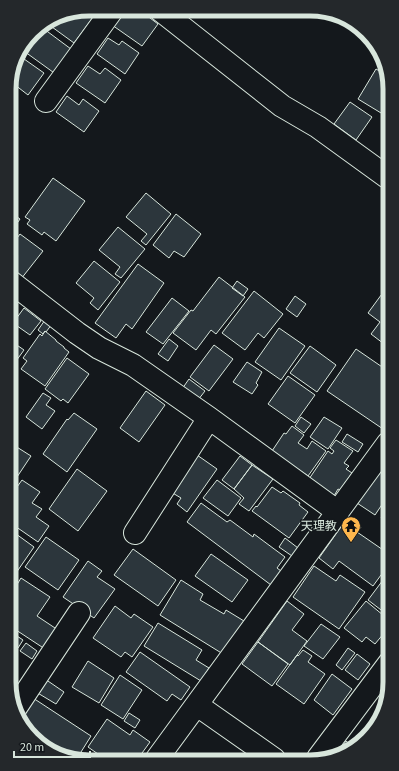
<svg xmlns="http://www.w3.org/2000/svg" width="399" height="771" viewBox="0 0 399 771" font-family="'Source Sans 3','Noto Sans JP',sans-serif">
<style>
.building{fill:#2c363c;stroke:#d8e6dc}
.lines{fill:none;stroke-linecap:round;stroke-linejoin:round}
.minor-casing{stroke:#d8e6dc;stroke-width:24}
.minor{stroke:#14181c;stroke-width:22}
.labels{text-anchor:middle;stroke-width:3;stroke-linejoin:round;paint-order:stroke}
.poi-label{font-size:12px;fill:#d8e6dc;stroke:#14181c;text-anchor:end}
.rim{fill:none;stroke:#d8e6dc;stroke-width:5}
</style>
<rect width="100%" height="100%" fill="#14181c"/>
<path class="building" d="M89 9H99L74 43 52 27 62 14Z
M123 9H138L158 24 142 46 112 25Z
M40 26 75 52 57 75 21 49 36 29Z
M108 38 119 45 122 41 139 53 125 74 97 54Z
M17 54 44 73 28 95 10 81Z
M88 66 100 74 105 68 121 80 105 103 76 83Z
M376 69 386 75V116L358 99Z
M67 96 79 105 83 99 99 111 84 132 56 112Z
M350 102 372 117 356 140 334 124Z
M53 178 85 201 56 241 44 232 42 235 27 224 30 220 25 217Z
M146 193 171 214 146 245 141 241 147 234 126 217Z
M10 212 20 219 11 232Z
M176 214 201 234 184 257 174 251 169 258 153 245Z
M118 227 145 249 121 278 115 274 120 267 99 250Z
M20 234 43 251 21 279 11 271V246Z
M94 261 120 282 98 310 90 303 94 298 76 283Z
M138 264 164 283 132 329 126 324 116 338 95 323Z
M219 277 245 297 216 334 211 330 196 350 173 333 191 310 193 311Z
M237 281 248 289 243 296 232 288Z
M387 287 388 347 371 334 380 322 368 313Z
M254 291 283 314 264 338 258 333 245 350 222 333Z
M295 296 306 304 297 317 286 309Z
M172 298 189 311 163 344 146 332Z
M24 308 41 321 30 335 13 323Z
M45 320 52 324 46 332 45 331 43 334 38 330Z
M279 328 305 346 281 380 255 362Z
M45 331 56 340V341L64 347V348L69 352 45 386 21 369 27 361 23 358 40 334 42 336Z
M169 339 178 346 168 361 158 354Z
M11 341 24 350 11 368Z
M214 345 233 359 209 391 190 377Z
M310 346 336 365 317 392 290 373Z
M356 349 388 371V422L383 429 327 391Z
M67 358 89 374 68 403 63 399 61 401 45 389Z
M247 362 262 372 256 383 258 385 252 394 233 382Z
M288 376 315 395 295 423 268 404Z
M189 379 205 391 198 400 182 389Z
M146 391 165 405 139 442 120 428Z
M43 393 51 398 46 405 55 411 42 429 26 417Z
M74 413 97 429 67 472 43 454 67 419 68 420Z
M301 417 311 424 304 433 295 426Z
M324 417 342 428 328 449 310 437Z
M292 426 304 435 298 443 307 449 312 441 326 451 308 476 286 461 270 454 284 433 286 434Z
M347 434 363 444 358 452 342 442Z
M336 440 353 451 344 463 349 466 346 469 352 473 340 490 338 489 334 496 309 479 328 451 332 454 334 451 330 448Z
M12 444 31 456 15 480 12 478Z
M197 455 217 469 187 512 177 504 181 498 171 492Z
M240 456 252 465 234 489 222 480Z
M252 465 273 479 249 511 239 504 244 498 234 489Z
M382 468 388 473 389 494 375 515 357 503Z
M77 469 107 491 78 531 49 509Z
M22 480 40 492 32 503 42 509 36 517 49 526 38 542 12 524V494Z
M217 480 241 498 228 516 203 498Z
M272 487 281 493 283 491 300 503 299 505 308 512 289 538 252 511 256 506 257 507Z
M201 503 227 522 230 520 253 537 254 534 285 557 277 568 281 571 271 585 187 522Z
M389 507V524L381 518Z
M348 517 361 527 357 532 389 554V564L373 586 339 561 333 569 319 558Z
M12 531 34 547 16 573 12 571Z
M46 537 79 560 58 590 25 567Z
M285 538 298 548 292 556 279 547Z
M133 549 176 580 158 606 114 575Z
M211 554 248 580 232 602 195 576Z
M88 561 102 571 97 577 115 589 94 618 63 597Z
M314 566 336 581 340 575 365 592 339 629 293 597Z
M389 572V607L385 613 368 600Z
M21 578 50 597 37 616 61 632 48 651 13 628V591Z
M181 580 203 594 200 600 224 614 226 610 244 621 223 654 160 615Z
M287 601 304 614 292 630 307 641 290 665 258 642Z
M366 601 389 620V627L375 644 366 637 362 642 344 628Z
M115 606 131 618 134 614 153 627 132 657 125 652 121 657 93 638Z
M158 623 202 650 196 660 209 668 201 681 144 646Z
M321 624 340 637 323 659 304 646Z
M14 634 23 640 18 648 13 644V637Z
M258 642 288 664 272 686 242 664Z
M26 643 37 651 32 659 20 651Z
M348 648 355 653 342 670 336 665Z
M303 650 312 656 308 662 325 674 304 704 276 684 297 655 298 656Z
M140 652 190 687 181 700 172 694 167 701 126 672Z
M357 654 370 664 358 680 345 670Z
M88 661 114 678 99 703 72 687Z
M332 674 352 689 333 715 314 700Z
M120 675 142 690 123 719 101 705Z
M45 679 64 692 56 704 36 692Z
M33 698 91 736 76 760 37 742 20 718Z
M129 713 140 720 135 728 124 721Z
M107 719 130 735 133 730 150 742 137 760 108 761 88 747Z
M346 741 352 746 335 758H334Z
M85 753 98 761H79Z"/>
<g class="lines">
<defs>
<path id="minor" d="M159 9 282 106 318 127 387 177
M46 101 113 9
M11 282 77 333 99 348 133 365 209 418 338 512
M135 533 209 418
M197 705 274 759
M15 709 79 613
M318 758 390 662
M156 760 388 443"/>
</defs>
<use href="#minor" class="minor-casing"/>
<use href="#minor" class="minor"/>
</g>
<defs>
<symbol id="temple-pin" viewBox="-11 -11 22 30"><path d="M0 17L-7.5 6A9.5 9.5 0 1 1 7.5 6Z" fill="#ffb74d" stroke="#14181c"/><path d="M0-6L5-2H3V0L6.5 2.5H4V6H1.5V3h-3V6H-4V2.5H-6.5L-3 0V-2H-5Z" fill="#111"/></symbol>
</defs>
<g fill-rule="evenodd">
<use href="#temple-pin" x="340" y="515" width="22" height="30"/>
</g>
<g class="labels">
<g class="poi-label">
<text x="337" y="530">天理教</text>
</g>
</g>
<path d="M0 0H399V771H0ZM89 16H310A73 73 0 0 1 383 89V682A73 73 0 0 1 310 755H89A73 73 0 0 1 16 682V89A73 73 0 0 1 89 16Z" fill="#24282b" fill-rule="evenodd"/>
<path class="rim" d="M89 16H310A73 73 0 0 1 383 89V682A73 73 0 0 1 310 755H89A73 73 0 0 1 16 682V89A73 73 0 0 1 89 16Z"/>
<path d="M14 751v6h76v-6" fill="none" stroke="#d8e6dc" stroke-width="2"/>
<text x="20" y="751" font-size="12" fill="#d8e6dc" stroke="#14181c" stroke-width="3" paint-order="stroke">20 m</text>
</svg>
